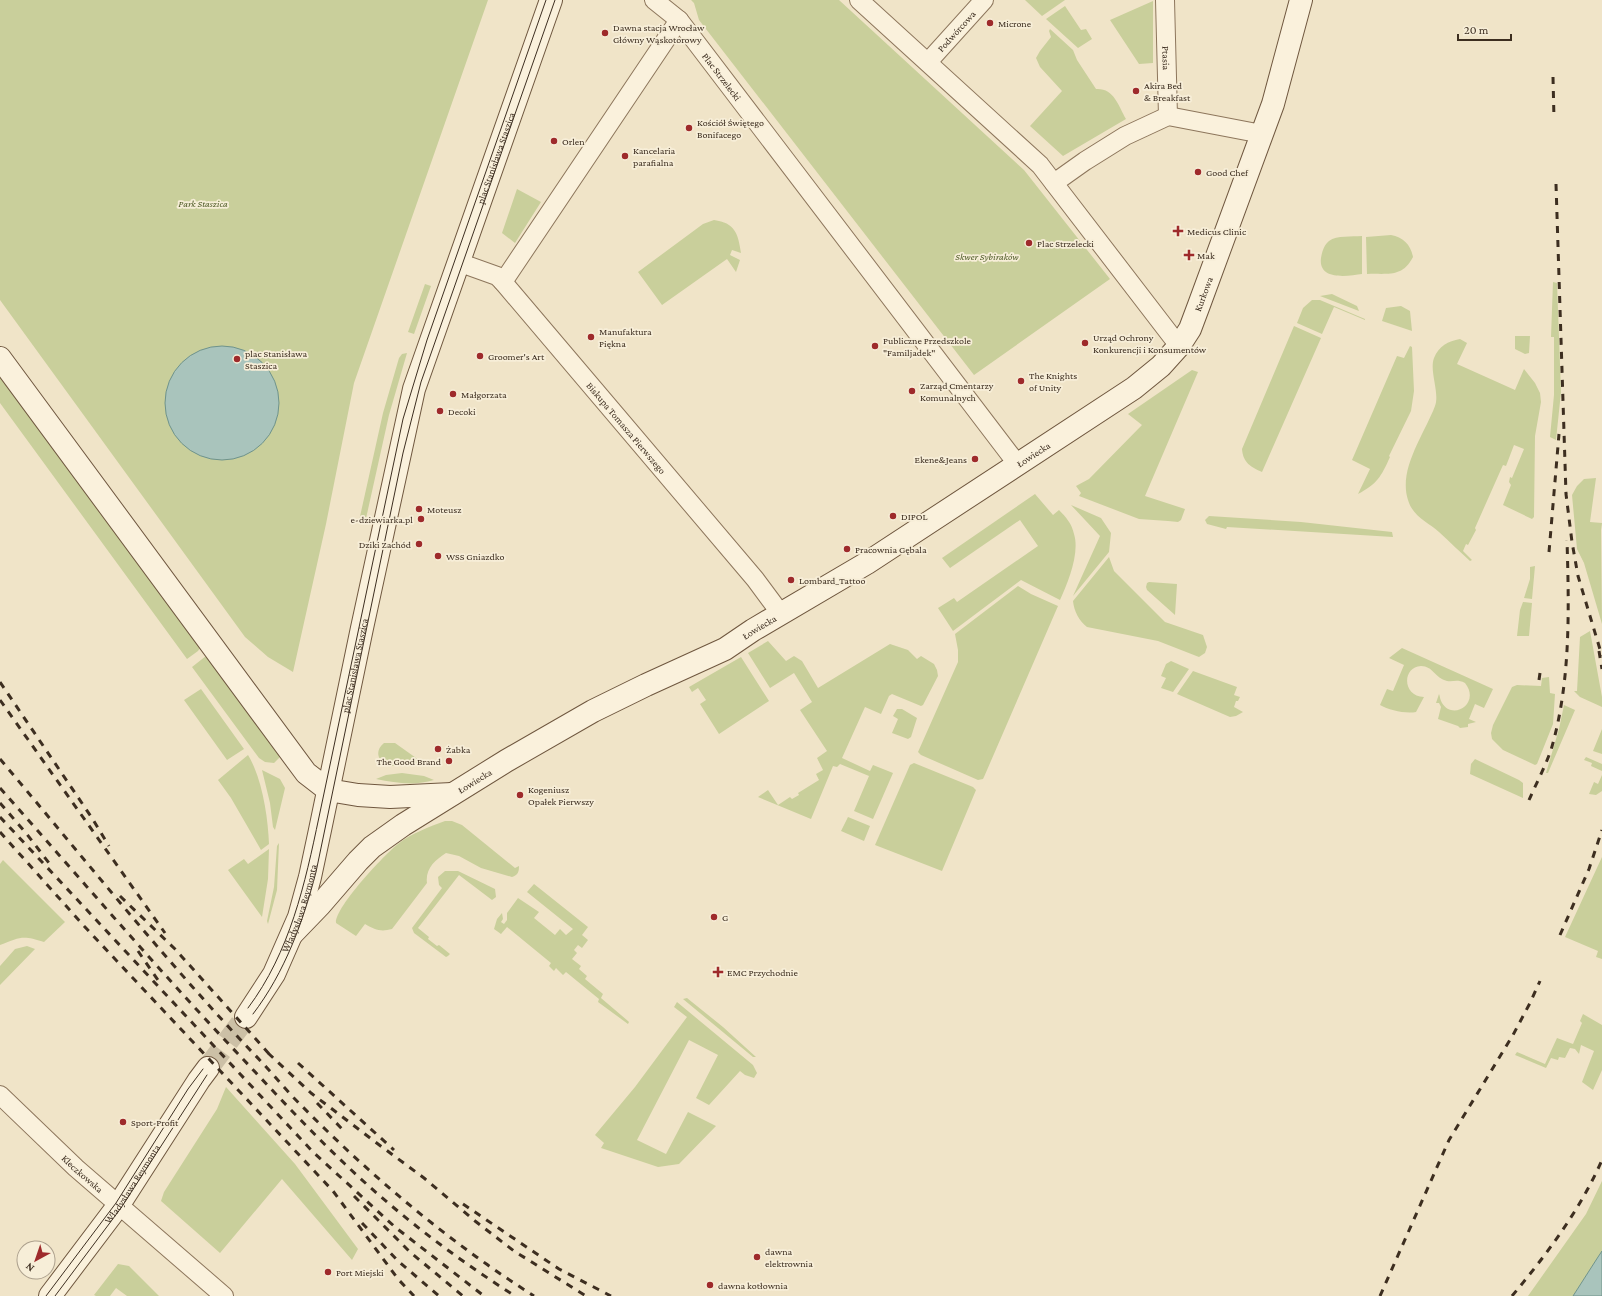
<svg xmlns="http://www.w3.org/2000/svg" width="1602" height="1296" viewBox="0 0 1602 1296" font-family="'Crimson Pro',serif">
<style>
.green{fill:#c9cf9b}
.water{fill:#a9c4bc;stroke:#6f938a}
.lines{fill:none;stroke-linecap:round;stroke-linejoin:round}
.secondary-tunnel{stroke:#ccc0a6;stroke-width:22;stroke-dasharray:22 11;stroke-linecap:butt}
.street-casing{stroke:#8d765c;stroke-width:20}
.secondary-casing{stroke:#6f573f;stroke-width:24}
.street{stroke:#faf1dc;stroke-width:18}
.secondary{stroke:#faf1dc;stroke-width:22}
.tram{stroke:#3d2e20;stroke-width:1}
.rail{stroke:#3d2e20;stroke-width:3;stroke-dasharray:7 7;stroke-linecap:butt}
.poi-dot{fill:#9e2a2b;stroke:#f7eed8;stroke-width:1.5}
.labels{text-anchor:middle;stroke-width:3.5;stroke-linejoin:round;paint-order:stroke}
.poi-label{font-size:10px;fill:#3d2e20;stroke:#f7eed8;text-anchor:start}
.street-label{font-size:10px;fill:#3d2e20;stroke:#f7eed8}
.park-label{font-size:10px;font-style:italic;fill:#4d5a26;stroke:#f7eed8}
</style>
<rect width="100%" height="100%" fill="#f0e4c8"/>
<path class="green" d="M0 0H488L354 383 326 524 293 672 268 657 245 637 0 300Z
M691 0H839L1024 170 1110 279 974 375 699 20 694 3Z
M1025 0H1065L1042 16Z
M1153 1V63L1139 64 1110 20Z
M1065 6 1081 30 1086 29 1092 39 1078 48 1046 19Z
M1050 29 1073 50 1077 60 1096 89C1114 88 1118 105 1126 119L1063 156 1030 126 1062 91 1040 67 1036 58 1040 51 1051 37 1049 31Z
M517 189 541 202 515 243 502 233Z
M714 220C735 223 738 233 741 253L732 250 730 255 740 260 736 272 727 259 662 305 638 272 703 224Z
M1391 235C1403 237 1411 245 1413 257 1402 278 1388 273 1367 274L1366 237Z
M1362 236V274C1348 276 1318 281 1321 258 1322 252 1324 245 1329 241 1337 235 1352 237 1362 236Z
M1553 282 1557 283 1561 392 1556 440 1550 437 1554 395V337H1551Z
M425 284 431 286 414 334 408 332Z
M1332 294 1357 306 1359 311 1320 296Z
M1312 300H1320L1365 319V320L1334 307 1322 334 1297 323 1303 308Z
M1401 306 1410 311 1412 331 1382 321 1386 308Z
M1294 326 1321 338 1262 472C1251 467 1243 463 1242 449Z
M1515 336H1530L1529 353 1525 354 1515 349Z
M1460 339 1467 343 1457 364 1515 390 1524 369 1535 383 1540 393 1541 402 1535 436 1534 517 1532 519 1503 505 1511 485 1509 482 1510 477 1512 478 1524 449 1514 445 1506 466 1503 465 1475 528 1476 530 1468 545 1466 544 1463 551 1472 560 1470 561C1460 552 1450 542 1439 532 1428 522 1413 517 1408 500 1398 469 1424 435 1435 406 1440 393 1429 371 1434 358 1439 346 1448 341 1460 339Z
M1410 346 1412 347 1414 391 1411 411 1389 456 1390 457C1381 477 1377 484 1358 494L1370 469 1352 460 1397 356 1404 358Z
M407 353 389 415 365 523 359 521 383 413 399 358 402 354Z
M1192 370 1198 372 1145 496 1185 509 1181 520 1178 522 1168 521 1139 519 1079 496 1081 493 1076 486 1089 479 1142 425 1128 414Z
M0 374 200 648 198 651 187 659 0 403Z
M1596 478 1590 522 1602 523 1601 530 1602 624 1584 563 1577 549 1572 495 1577 486 1584 479Z
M1035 494 1053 515 1059 510C1066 517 1072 524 1074 534 1080 553 1068 582 1060 600L1021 580 953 631 938 608 954 598 957 602 1038 546 1020 520 950 568 942 558Z
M1071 505 1101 518 1111 533 1109 552 1073 596 1100 536Z
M1209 516 1301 522 1392 532 1393 537 1227 527 1226 529 1207 524 1205 520Z
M1109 557 1114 571 1165 622 1203 635 1207 647 1205 653 1199 657 1158 641 1087 627C1079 621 1074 611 1073 601Z
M1535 566 1532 599 1524 598 1530 579V567Z
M1149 582 1177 584 1175 615 1147 590 1146 587 1147 583Z
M1018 586 1031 594 1058 606 984 777 983 779 978 780 921 755 918 752 958 662V650L955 634Z
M1523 602 1532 603 1529 636H1517L1520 610Z
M1590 631 1602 697V707L1580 697 1574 691H1577L1580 637Z
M768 641 786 661 794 656 802 661 818 688 890 644 908 650 917 659 921 656 934 664 937 670 938 676 923 705 921 706 892 694 889 696 881 714 865 707 842 758 870 771 873 765 893 773 873 819 854 811 869 776 840 764 837 767 833 766 811 819 758 797 768 790 778 805 790 797 792 799 799 795 798 793 819 780 816 774 823 770 817 758 827 751 800 710 812 702 794 673 770 688 748 653Z
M1402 648 1493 689 1484 708 1475 704 1469 719 1476 722 1468 724V727L1460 728 1458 726 1438 719 1441 707 1439 703H1436L1439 694C1440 696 1440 700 1442 703 1453 721 1481 703 1465 683 1457 679 1454 682 1447 681 1435 678 1433 666 1421 666 1402 667 1402 696 1424 697L1416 712C1405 714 1389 710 1380 705L1387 689 1393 691 1404 665 1389 658Z
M206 656 280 757 274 763 265 762 259 758 192 667Z
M741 657 769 701 719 734 700 704 706 700 698 688 692 692 689 687Z
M1171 661 1189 669 1173 692 1161 688 1166 678 1161 676 1166 664Z
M1193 671 1237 687 1234 695 1240 697 1238 701H1236L1234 707 1243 712 1236 716 1230 717 1177 694Z
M1549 677 1550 693 1555 694 1553 724 1537 764 1535 765 1503 750 1492 739 1491 733 1493 725 1512 687 1517 685 1541 686 1542 678Z
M201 689 244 749 227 760 184 700Z
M1564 705 1575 710 1548 773H1546L1559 729Z
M897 709H902L917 718 911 737 908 739 892 733 898 719 893 716Z
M1602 729V754L1593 751Z
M384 743H395L426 765 391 766C379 763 373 752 384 743Z
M248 755C262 778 268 817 269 844L261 850 231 798 218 780Z
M1586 757 1602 764V771L1591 766 1592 763 1584 760Z
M1475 759 1519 780 1523 783V798L1470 774 1471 764Z
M914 763 973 787 976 790 942 871 875 845 910 765Z
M262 770 280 779 285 788 275 830 273 827 270 803Z
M402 773 424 776 434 780C414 786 396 783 376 779L386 775Z
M1602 775V791L1596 795 1589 794 1594 782 1598 784Z
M848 817 870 826 864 841 841 831Z
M445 821H452L462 825 515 868 519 866C519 872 518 875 512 877L481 868 459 856 446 853C435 860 425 869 427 883L392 929C381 932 375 930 365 924L356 936 336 923C335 907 385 854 398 844 412 833 429 827 445 821Z
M279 843 277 890 268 924 267 921 274 887 277 846Z
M269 849 268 879 262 917 228 870 244 859 248 864Z
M1602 857V959L1596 957 1598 951 1565 937Z
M3 860 65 922 44 942C23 935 20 937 0 945V864Z
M445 871H458L495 889 496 897 492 900 459 875 418 928 429 937 428 939 437 946 439 945 450 954 448 956 446 957 414 933 412 928 442 888 439 885 438 877Z
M534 884 588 927 582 935 588 940 582 948 578 945 574 950 577 953 572 959 581 966 579 969 587 976 585 979 603 994 601 998 628 1021 629 1022 628 1024 598 1002 599 999 566 972 563 975 556 968 554 971 549 966 551 963 507 927 501 934 494 929 497 919 502 913 503 919 501 922 504 924 507 920V913L518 898 539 912 534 918 555 935 560 929 566 935 573 929 527 892Z
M27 946 35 949 0 985V966L15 949Z
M687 998 723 1027 756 1057H753L683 999Z
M677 1002 753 1065 757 1073 754 1078 745 1075 740 1071 709 1105 696 1098 718 1055 689 1040 637 1140 666 1154 688 1112 716 1126 679 1164 658 1167 601 1148 604 1143 595 1135 635 1087 687 1017 674 1007Z
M1583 1014 1602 1025V1070L1593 1090 1582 1082 1594 1051 1581 1045 1579 1054 1575 1049 1570 1048 1565 1058 1559 1057 1558 1060 1551 1058 1546 1068 1515 1055 1517 1052 1545 1064 1557 1038 1573 1044 1582 1023 1580 1021Z
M226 1087 295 1164 358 1249 352 1260 282 1179 220 1253 161 1201 164 1192 217 1109Z
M1602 1181V1251L1573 1296H1528L1586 1214Z
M118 1264 129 1266 159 1296H127L116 1288 110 1296H96L94 1295Z"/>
<path class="water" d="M165 403a57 57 0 1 1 114 0a57 57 0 1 1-114 0Z
M1602 1251V1296H1573L1598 1257Z"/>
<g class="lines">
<path class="secondary-tunnel" d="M208 1068 246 1017"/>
<defs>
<g id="street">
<path id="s1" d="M654 0 679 20 1018 465"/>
<path d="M859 0 1040 165 1179 346"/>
<path id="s2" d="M1165 0 1168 116"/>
<path id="s3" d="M928 62 984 0"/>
<path d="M1054 183 1085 161 1125 136 1168 116 1262 134"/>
<path id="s4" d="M458 262 497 276 503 282 755 579 781 614"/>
<path d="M503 282 679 20"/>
<path id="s5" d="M0 1095 76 1168 224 1296"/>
</g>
<g id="secondary">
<path d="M0 358 306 773 328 790 358 795 390 797 452 794"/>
<path id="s6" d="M293 933 320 905 358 861 372 847 403 825 506 761 593 711 646 685 725 649 753 630 867 563 1134 388 1161 366 1179 346 1190 329 1199 305 1273 104 1301 0"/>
<path id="s7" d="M246 1017 274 974 299 917 310 877 320 830 362 628 414 389 551 0"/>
<path id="s8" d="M50 1296 118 1206 199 1080 208 1068"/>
</g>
</defs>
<use href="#street" class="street-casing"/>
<use href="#secondary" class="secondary-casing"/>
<use href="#street" class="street"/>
<use href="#secondary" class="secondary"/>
<path class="tram" d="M248 1008C290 952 305 884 319 817L403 419 427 340 546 0
M253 1014C285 972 303 922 316 872L403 453 421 382 555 0
M46 1296 116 1203 188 1089 203 1069
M55 1296 121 1208 207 1075"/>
<path class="rail" d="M1553 77 1554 119
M1556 184 1566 494 1572 542 1578 576 1602 656
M1549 552 1559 434
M1599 651 1602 669
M1539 680 1540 673
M0 682 92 818 109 846
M0 700 165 933
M0 759C83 857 163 958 252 1052 266 1066 279 1082 293 1097 366 1172 446 1240 534 1296
M0 788C80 878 158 970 241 1057 275 1093 309 1130 345 1164 397 1214 454 1257 515 1296
M1529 800C1536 784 1545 767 1551 750 1571 682 1569 609 1567 540
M0 803 26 833 49 863
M0 817 313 1152 395 1227 484 1296
M0 832 84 926 333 1191 398 1279 414 1296
M120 896 175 949 271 1056
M1560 935 1589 869 1602 830
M138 951 160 983
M268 1053 311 1093 378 1144 424 1178 475 1221 514 1251 586 1296
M298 1063 394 1150
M317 1103 344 1131
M354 1196 410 1252 463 1296
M463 1204 559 1269 611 1296
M362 1223 398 1261 439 1296
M1380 1296 1449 1140 1513 1035 1530 1003 1540 981
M1512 1296C1547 1254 1580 1210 1602 1160"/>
</g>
<g class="poi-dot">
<circle cx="990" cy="23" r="4"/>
<circle cx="605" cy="33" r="4"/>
<circle cx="1136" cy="91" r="4"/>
<circle cx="689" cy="128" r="4"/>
<circle cx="554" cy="141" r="4"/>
<circle cx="625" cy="156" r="4"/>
<circle cx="1198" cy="172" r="4"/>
<path d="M1176 225h4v4h4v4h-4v4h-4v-4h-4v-4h4z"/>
<circle cx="1029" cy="243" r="4"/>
<path d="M1187 249h4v4h4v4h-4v4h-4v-4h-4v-4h4z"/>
<circle cx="591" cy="337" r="4"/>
<circle cx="1085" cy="343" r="4"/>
<circle cx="875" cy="346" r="4"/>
<circle cx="480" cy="356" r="4"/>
<circle cx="237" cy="359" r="4"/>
<circle cx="1021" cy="381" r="4"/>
<circle cx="912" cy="391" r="4"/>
<circle cx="453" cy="394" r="4"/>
<circle cx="440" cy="411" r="4"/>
<circle cx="975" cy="459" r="4"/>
<circle cx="419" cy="509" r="4"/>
<circle cx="893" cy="516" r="4"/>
<circle cx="421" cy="519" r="4"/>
<circle cx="419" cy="544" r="4"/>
<circle cx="847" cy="549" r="4"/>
<circle cx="438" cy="556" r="4"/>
<circle cx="791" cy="580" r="4"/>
<circle cx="438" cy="749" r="4"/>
<circle cx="449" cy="761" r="4"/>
<circle cx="520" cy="795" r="4"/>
<circle cx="714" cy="917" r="4"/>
<path d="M716 966h4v4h4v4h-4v4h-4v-4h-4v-4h4z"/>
<circle cx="123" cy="1122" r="4"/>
<circle cx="757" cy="1257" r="4"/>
<circle cx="328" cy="1272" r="4"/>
<circle cx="710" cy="1285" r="4"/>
</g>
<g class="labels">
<g class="poi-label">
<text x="998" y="27">Microne</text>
<text x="613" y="31">Dawna stacja Wrocław<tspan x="613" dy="12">Główny Wąskotorowy</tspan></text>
<text x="1144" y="89">Akira Bed<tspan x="1144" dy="12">&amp; Breakfast</tspan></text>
<text x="697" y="126">Kościół Świętego<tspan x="697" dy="12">Bonifacego</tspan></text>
<text x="562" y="145">Orlen</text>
<text x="633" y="154">Kancelaria<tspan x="633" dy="12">parafialna</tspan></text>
<text x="1206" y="176">Good Chef</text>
<text x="1187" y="235">Medicus Clinic</text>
<text x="1037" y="247">Plac Strzelecki</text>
<text x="1197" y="259">Mak</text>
<text x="599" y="335">Manufaktura<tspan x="599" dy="12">Piękna</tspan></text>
<text x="1093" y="341">Urząd Ochrony<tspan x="1093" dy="12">Konkurencji i Konsumentów</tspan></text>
<text x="883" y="344">Publiczne Przedszkole<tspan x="883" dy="12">"Familjadek"</tspan></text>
<text x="245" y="357">plac Stanisława<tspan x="245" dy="12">Staszica</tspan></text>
<text x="488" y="360">Groomer's Art</text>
<text x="1029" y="379">The Knights<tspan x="1029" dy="12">of Unity</tspan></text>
<text x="920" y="389">Zarząd Cmentarzy<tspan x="920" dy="12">Komunalnych</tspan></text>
<text x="461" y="398">Małgorzata</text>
<text x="448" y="415">Decoki</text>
<text x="967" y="463" text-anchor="end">Ekene&amp;Jeans</text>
<text x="427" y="513">Moteusz</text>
<text x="901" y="520">DIPOL</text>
<text x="413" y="523" text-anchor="end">e-dziewiarka.pl</text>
<text x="411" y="548" text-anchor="end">Dziki Zachód</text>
<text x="855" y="553">Pracownia Gębala</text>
<text x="446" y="560">WSS Gniazdko</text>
<text x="799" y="584">Lombard_Tattoo</text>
<text x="446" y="753">Żabka</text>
<text x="441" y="765" text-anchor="end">The Good Brand</text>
<text x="528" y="793">Kogeniusz<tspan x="528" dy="12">Opałek Pierwszy</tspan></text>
<text x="722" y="921">G</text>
<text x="727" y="976">EMC Przychodnie</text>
<text x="131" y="1126">Sport-Profit</text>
<text x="765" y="1255">dawna<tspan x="765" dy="12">elektrownia</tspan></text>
<text x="336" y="1276">Port Miejski</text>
<text x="718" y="1289">dawna kotłownia</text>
</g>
<g class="street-label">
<text dy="4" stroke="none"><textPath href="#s3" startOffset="42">Podwórcowa</textPath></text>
<text dy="4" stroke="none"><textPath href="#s2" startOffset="58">Ptasia</textPath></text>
<text dy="4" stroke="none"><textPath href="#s1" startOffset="103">Plac Strzelecki</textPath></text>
<text dy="4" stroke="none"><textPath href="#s7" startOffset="899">plac Stanisława Staszica</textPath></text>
<text dy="4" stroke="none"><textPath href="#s6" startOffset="1127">Kurkowa</textPath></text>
<text dy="4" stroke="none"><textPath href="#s4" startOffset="241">Biskupa Tomasza Pierwszego</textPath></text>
<text dy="4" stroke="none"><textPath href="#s6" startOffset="887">Łowiecka</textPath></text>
<text dy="4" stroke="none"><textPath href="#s6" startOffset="563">Łowiecka</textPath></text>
<text dy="4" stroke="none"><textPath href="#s7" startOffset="371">plac Stanisława Staszica</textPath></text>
<text dy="4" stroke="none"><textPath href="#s6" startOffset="239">Łowiecka</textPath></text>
<text dy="4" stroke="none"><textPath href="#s7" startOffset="122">Władysława Reymonta</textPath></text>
<text dy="4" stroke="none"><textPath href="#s5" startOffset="114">Kleczkowska</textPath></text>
<text dy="4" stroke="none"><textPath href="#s8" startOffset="139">Władysława Reymonta</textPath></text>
</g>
<g class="park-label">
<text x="203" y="207">Park Staszica</text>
<text x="987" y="260">Skwer Sybiraków</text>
</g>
</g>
<g transform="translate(36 1260) rotate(220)"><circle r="19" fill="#f7eed8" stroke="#ada18e"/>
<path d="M0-3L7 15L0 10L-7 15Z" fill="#9e2a2b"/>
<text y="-6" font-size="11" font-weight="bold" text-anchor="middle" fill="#3d2e20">N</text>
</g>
<path d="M1458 34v6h53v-6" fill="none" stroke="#3d2e20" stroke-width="2"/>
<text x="1464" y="34" font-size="12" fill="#3d2e20" stroke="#f7eed8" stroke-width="3" paint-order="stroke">20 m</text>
</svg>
